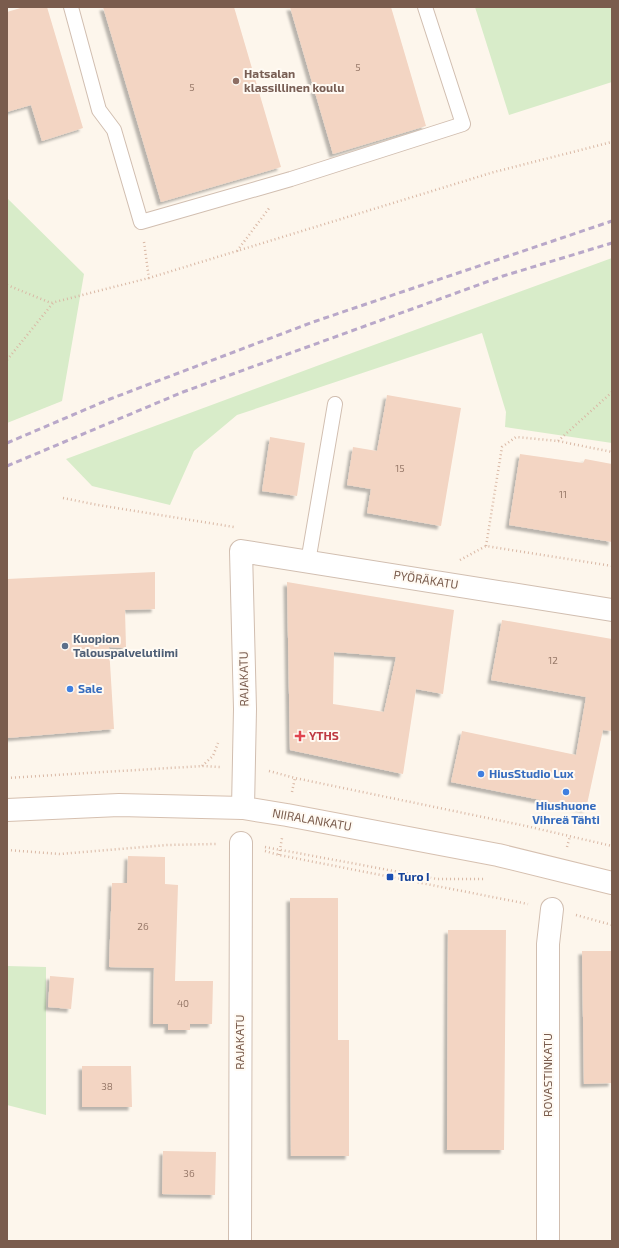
<svg xmlns="http://www.w3.org/2000/svg" width="619" height="1248" viewBox="0 0 619 1248" font-family="'Exo 2',sans-serif">
<style>
.green{fill:#d8ecc9}
.building{fill:#f3d5c3;fill-rule:evenodd;filter:url(#shadow)}
.lines{fill:none;stroke-linecap:round;stroke-linejoin:round}
.lane-casing{stroke:#d1beb0;stroke-width:16}
.street-casing{stroke:#d1beb0;stroke-width:24}
.secondary-casing{stroke:#d6c0b0;stroke-width:24}
.path{stroke:#d9b8a5;stroke-width:2.5;stroke-dasharray:1 3;stroke-linecap:butt}
.lane{stroke:#fff;stroke-width:14}
.street{stroke:#fff;stroke-width:22}
.secondary{stroke:#fff;stroke-width:22}
.rail{stroke:#b9a8c9;stroke-width:3;stroke-dasharray:6 4;stroke-linecap:butt}
.education-dot{fill:#8d6e63;stroke:#fffaf3;stroke-width:1.5}
.service-dot{fill:#5c6f8a;stroke:#fffaf3;stroke-width:1.5}
.shop-dot{fill:#3f7fe0;stroke:#fffaf3;stroke-width:1.5}
.health-dot{fill:#e0444e;stroke:#fffaf3;stroke-width:1.5}
.transit-dot{fill:#1a4fb4;stroke:#fffaf3;stroke-width:1.5}
.labels{text-anchor:middle;stroke-width:4;stroke-linejoin:round;paint-order:stroke}
.number-label{font-size:10px;fill:#987a6a}
.education-label{font-size:12px;font-weight:bold;fill:#785e54;stroke:#fffaf3;text-anchor:start}
.street-label{font-size:12px;fill:#7a5c4d;stroke:#fffaf3}
.service-label{font-size:12px;font-weight:bold;fill:#4e5e75;stroke:#fffaf3;text-anchor:start}
.shop-label{font-size:12px;font-weight:bold;fill:#366cbe;stroke:#fffaf3;text-anchor:start}
.health-label{font-size:12px;font-weight:bold;fill:#be3a42;stroke:#fffaf3;text-anchor:start}
.transit-label{font-size:12px;font-weight:bold;fill:#164399;stroke:#fffaf3;text-anchor:start}
</style>
<defs>
<filter id="shadow"><feDropShadow dx="-3.5" dy="3.5" stdDeviation="1" flood-color="#0004"/></filter>
</defs>
<rect width="100%" height="100%" fill="#fdf6ec"/>
<path class="green" d="M475 7H612V82L509 115Z
M7 198 84 274 62 401 7 423Z
M612 258V443L505 427 506 412 482 333 237 415 194 451 170 505 92 486 66 459 341 357Z
M7 966 46 967V1115L7 1105Z"/>
<path class="building" d="M24 7H47L83 128 42 141 31 105 7 112V12Z
M103 7H234L281 167 161 202Z
M290 7H391L426 126 333 154Z
M387 395 461 408 441 526 367 513 371 489 347 485 353 447 377 451Z
M270 437 305 443 297 496 262 491Z
M520 454 583 463 585 459 612 464V542L509 525Z
M155 572V609L125 610 126 648 109 647 114 729 7 738V579Z
M287 582 454 610 443 694 416 689 403 774 290 750ZM334 652 396 657 384 712 333 704Z
M502 620 612 639V731L603 730 586 809 451 782 462 731 576 755 586 697 491 680Z
M128 856 165 857V884L178 885 175 981H213L212 1024H190V1030H168V1024H153L154 968 109 967 112 883H127Z
M290 898H338V1040H349V1156H291Z
M448 930H506L504 1150H447Z
M582 951H612V1083L584 1084Z
M50 976 74 978 71 1009 48 1007Z
M82 1066H131L132 1107H82Z
M163 1151 216 1152 215 1195 162 1194Z"/>
<g class="lines">
<defs>
<path id="lane" d="M71 7 99 110 114 130 141 222 291 179 463 124 425 7
M308 562 335 404"/>
<path id="street" d="M243 808 245 709 241 551 612 610
M240 1241 241 843
M548 1241V944L552 909"/>
<path id="secondary" d="M7 810 119 805 243 808 287 815 498 855 612 883"/>
</defs>
<use href="#lane" class="lane-casing"/>
<use href="#street" class="street-casing"/>
<use href="#secondary" class="secondary-casing"/>
<path class="path" d="M144 242 149 279
M237 251 270 207
M7 285 51 303 149 278 494 172 612 142
M7 360 53 303
M558 441 612 392
M63 498 98 505 234 527
M486 546 502 447 516 437 558 441 612 452
M460 560 486 546 612 566
M202 766 213 756 218 743
M269 771 295 778 526 826 612 846
M7 778 202 766 220 767
M292 792 295 778
M265 847 437 879H485
M567 847 570 836
M7 850 60 854 167 845 216 844
M265 851 279 855 528 904
M279 855 282 838
M576 915 612 925"/>
<use href="#lane" class="lane"/>
<use href="#street" class="street"/>
<use href="#secondary" class="secondary"/>
<path class="rail" d="M7 443 110 399 313 322 612 221
M7 466 183 392 503 276 612 243"/>
</g>
<circle class="education-dot" cx="236" cy="81" r="4"/>
<circle class="service-dot" cx="65" cy="646" r="4"/>
<g class="shop-dot">
<circle cx="70" cy="689" r="4"/>
<circle cx="481" cy="774" r="4"/>
<circle cx="566" cy="792" r="4"/>
</g>
<path class="health-dot" d="M298 730h4v4h4v4h-4v4h-4v-4h-4v-4h4z"/>
<rect class="transit-dot" x="386" y="873" width="8" height="8" rx="2"/>
<g class="labels">
<g class="number-label">
<text x="358" y="71">5</text>
<text x="192" y="91">5</text>
<text x="400" y="472">15</text>
<text x="563" y="498">11</text>
<text x="553" y="664">12</text>
<text x="143" y="930">26</text>
<text x="183" y="1007">40</text>
<text x="107" y="1090">38</text>
<text x="189" y="1177">36</text>
</g>
<g class="education-label">
<text x="244" y="78">Hatsalan<tspan x="244" dy="14">klassillinen koulu</tspan></text>
</g>
<g class="street-label">
<text transform="translate(426 580) rotate(9)" y="4">PYÖRÄKATU</text>
<text transform="translate(244 679) rotate(-91)" y="4">RAJAKATU</text>
<text transform="translate(312 820) rotate(10)" y="4">NIIRALANKATU</text>
<text transform="translate(240 1042) rotate(-90)" y="4">RAJAKATU</text>
<text transform="translate(548 1075) rotate(-90)" y="4">ROVASTINKATU</text>
</g>
<g class="service-label">
<text x="73" y="643">Kuopion<tspan x="73" dy="14">Talouspalvelutiimi</tspan></text>
</g>
<g class="shop-label">
<text x="78" y="693">Sale</text>
<text x="489" y="778">HiusStudio Lux</text>
<text x="566" y="810" text-anchor="middle">Hiushuone<tspan x="566" dy="14">Vihreä Tähti</tspan></text>
</g>
<g class="health-label">
<text x="309" y="740">YTHS</text>
</g>
<g class="transit-label">
<text x="398" y="881">Turo I</text>
</g>
</g>
<rect width="619" height="1248" fill="none" stroke="#7a5c4d" stroke-width="16"/>
</svg>
